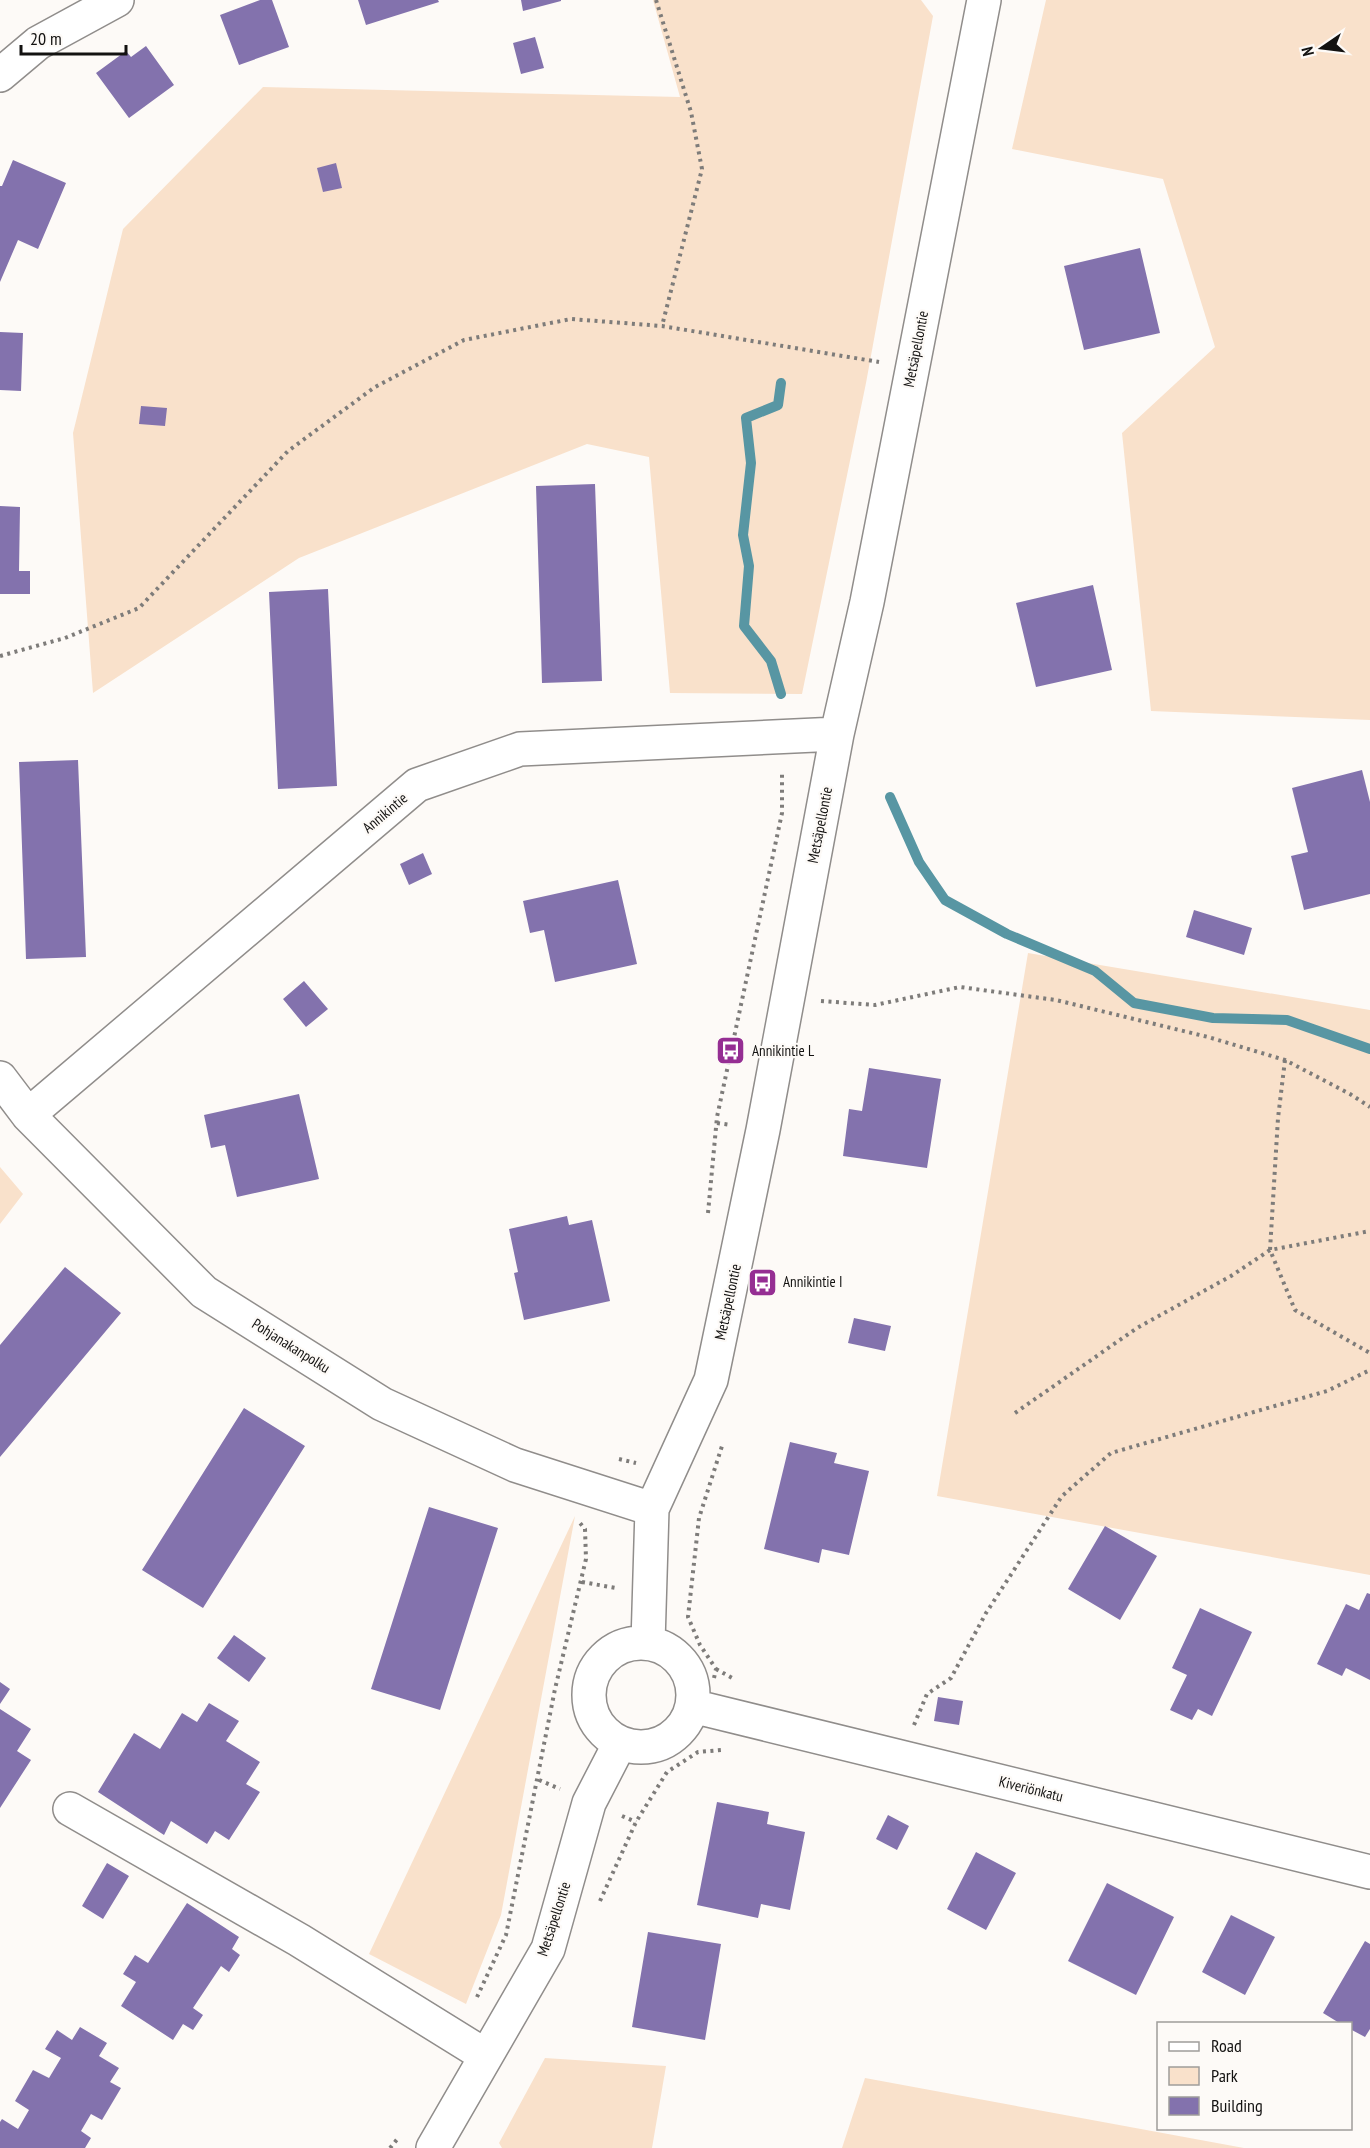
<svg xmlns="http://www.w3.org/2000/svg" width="1370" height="2148" viewBox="0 0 1370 2148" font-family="'PT Sans Narrow',sans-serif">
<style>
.green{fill:#f9e1cb}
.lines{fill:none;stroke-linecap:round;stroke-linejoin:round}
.stream{stroke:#5896a3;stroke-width:10}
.building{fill:#8372ad}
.minor-casing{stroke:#908d8b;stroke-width:36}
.path{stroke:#7e7c7a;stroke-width:4;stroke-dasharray:3 4.5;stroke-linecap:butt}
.minor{stroke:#fff;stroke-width:33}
.labels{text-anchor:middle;stroke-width:4.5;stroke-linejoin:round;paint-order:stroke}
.street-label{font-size:15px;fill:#131211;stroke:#fdfaf7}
.poi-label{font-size:15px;fill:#131211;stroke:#fdfaf7;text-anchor:start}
</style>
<rect width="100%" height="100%" fill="#fdfaf7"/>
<path class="green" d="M653 0H921L933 16 866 383 802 694 670 693 649 457 587 444 299 558 93 693 73 433 123 229 263 87 680 97Z
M1046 0H1370V720L1151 711 1122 433 1215 347 1163 179 1012 149Z
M1028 953 1370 1010V1575L937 1496Z
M0 1167 23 1194 0 1224Z
M575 1516 501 1915 466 2004 369 1954Z
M545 2058 666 2066 652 2148H502L499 2143Z
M865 2078 1244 2148H842Z"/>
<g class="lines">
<path class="stream" d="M781 383 778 405 746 418 751 463 743 535 749 566 744 626 771 661 781 694
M890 797 919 862 945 900 1007 934 1095 971 1134 1003 1213 1018 1287 1020 1370 1049"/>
</g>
<path class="building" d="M260 0H272L289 47 239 65 220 15Z
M358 0H438L439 2 366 25Z
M521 0H561V1L523 11Z
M535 37 544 68 521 74 513 43Z
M146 46 174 85 129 118 96 73 126 51 131 57Z
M13 160 66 183 38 249 18 240 0 282V186H2Z
M336 163 342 188 323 192 317 168Z
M1140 248 1160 333 1084 350 1064 266Z
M0 332 23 333 21 391 0 390Z
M141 406 167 408 165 426 139 424Z
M595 484 602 681 542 683 536 486Z
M0 506 20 507 19 571H30V594H0Z
M1093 585 1112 670 1036 687 1016 603Z
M328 589 337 786 278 789 269 592Z
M78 760 86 957 26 959 19 762Z
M1362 770 1370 802V894L1304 910 1291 856 1308 852 1292 788Z
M423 853 432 874 409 885 400 864Z
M618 880 637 964 555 982 544 930 530 933 523 901Z
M1194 910 1252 928 1244 955 1186 937Z
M304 981 328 1009 306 1027 283 999Z
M869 1068 941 1079 927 1168 843 1156 849 1109 862 1111Z
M299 1094 319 1179 237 1197 225 1145 211 1148 204 1115Z
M567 1216 569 1225 592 1220 610 1301 524 1320 514 1273 518 1272 509 1229Z
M65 1267 121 1313 0 1457V1345Z
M854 1318 891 1326 885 1351 848 1343Z
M244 1408 305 1446 203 1608 142 1570Z
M790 1442 837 1453 834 1463 869 1471 849 1555 822 1549 819 1563 764 1549Z
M429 1507 498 1528 440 1710 371 1689Z
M1105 1526 1157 1556 1120 1620 1068 1589Z
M1367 1593 1370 1594V1680L1346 1668 1342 1676 1317 1664 1346 1604 1359 1610Z
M1200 1608 1252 1632 1212 1716 1198 1709 1192 1720 1170 1710 1187 1675 1172 1668Z
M234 1635 266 1658 249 1682 217 1658Z
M0 1682 10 1689 0 1704Z
M938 1697 963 1701 959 1725 934 1721Z
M209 1703 239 1721 226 1741 260 1762 246 1784 260 1792 229 1840 215 1831 207 1844 171 1821 164 1835 98 1792 134 1733 160 1749 182 1713 197 1722Z
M0 1709 31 1729 17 1751 31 1760 0 1808Z
M717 1802 769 1812 767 1824 805 1832 790 1910 761 1904 758 1918 697 1905Z
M888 1815 909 1826 897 1850 876 1839Z
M976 1852 1016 1873 986 1930 947 1909Z
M107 1863 129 1876 103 1919 82 1906Z
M1107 1883 1174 1917 1136 1995 1068 1961Z
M187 1903 239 1937 232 1949 240 1955 229 1972 221 1966 193 2008 203 2015 193 2030 183 2024 173 2040 121 2006 136 1982 123 1974 135 1955 148 1963Z
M1231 1915 1275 1937 1245 1995 1202 1972Z
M648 1932 721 1944 705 2040 632 2027Z
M1365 1941 1370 1944V2029L1365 2037 1350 2029V2024H1341L1323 2013Z
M80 2027 107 2043 99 2056 119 2068 110 2082 121 2088 102 2120 91 2114 81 2131 91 2138 85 2148H0V2122L2 2119 18 2129 29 2110 15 2101 33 2070 49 2078 61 2058 45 2049 57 2030 72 2040Z"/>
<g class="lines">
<defs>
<path id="minor" d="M0 75 38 43 117 0
M0 1078 28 1115 204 1292 382 1404 515 1465 652 1509
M28 1115 417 785 520 749 837 734
M648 1643 652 1509 711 1380 763 1130 837 734 867 602 984 0
M589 1695a52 52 0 1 1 104 0a52 52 0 1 1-104 0Z
M692 1706 1370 1872
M70 1809 299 1940 486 2056
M433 2148 548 1949 589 1803 620 1743"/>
</defs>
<use href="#minor" class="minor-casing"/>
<path class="path" d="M656 0 691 112 702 169 662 326
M0 656 65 638 139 608 288 451 375 387 464 340 571 319 662 326 879 362
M821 1001 875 1005 960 987 1056 1000 1208 1037 1285 1060 1350 1094 1370 1107
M1285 1060 1278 1118 1270 1250 1295 1310 1370 1353
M717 1123 731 1125
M708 1213 717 1117 782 813V772
M1015 1413 1137 1328 1231 1276 1270 1250 1370 1231
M619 1459 636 1463
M582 1582 616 1588
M716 1669 734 1679
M714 1678 716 1669 700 1645 688 1617 699 1518 722 1446
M914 1725 927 1694 951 1678 986 1613 1062 1496 1111 1453 1327 1391 1370 1370
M539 1780 560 1789
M622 1816 636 1822
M600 1901 636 1822 667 1772 698 1752 721 1750
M477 1997 506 1935 555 1689 586 1559 585 1529 580 1523
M390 2148 399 2137"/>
<use href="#minor" class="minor"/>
</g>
<defs>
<symbol id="bus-square" viewBox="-11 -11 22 22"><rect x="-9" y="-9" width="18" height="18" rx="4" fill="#952e93" stroke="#fdfaf7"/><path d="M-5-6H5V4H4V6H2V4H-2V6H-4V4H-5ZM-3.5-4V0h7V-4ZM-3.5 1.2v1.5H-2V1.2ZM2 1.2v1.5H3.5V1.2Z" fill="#fff"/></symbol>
</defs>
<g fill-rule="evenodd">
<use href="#bus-square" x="714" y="1034" width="33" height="33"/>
<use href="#bus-square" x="746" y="1266" width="33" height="33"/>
</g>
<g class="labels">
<g class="street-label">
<text transform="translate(916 349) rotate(-79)" y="5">Metsäpellontie</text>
<text transform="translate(385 813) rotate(-40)" y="5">Annikintie</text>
<text transform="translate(820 825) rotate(-79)" y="5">Metsäpellontie</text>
<text transform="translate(728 1302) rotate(-78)" y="5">Metsäpellontie</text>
<text transform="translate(291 1346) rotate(32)" y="5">Pohjanakanpolku</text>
<text transform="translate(1031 1789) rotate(14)" y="5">Kiveriönkatu</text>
<text transform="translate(554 1919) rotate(-72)" y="5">Metsäpellontie</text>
</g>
<g class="poi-label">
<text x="752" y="1056">Annikintie L</text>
<text x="783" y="1287">Annikintie I</text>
</g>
</g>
<rect x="1157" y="2022" width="195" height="108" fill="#fdfaf7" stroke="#9f9d9b" stroke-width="1.5"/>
<rect x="1169" y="2042" width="30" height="9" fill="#ffffff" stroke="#9f9d9b" stroke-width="1.5"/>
<text x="1211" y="2052" font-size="18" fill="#131211">Road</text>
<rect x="1169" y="2067" width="30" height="18" fill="#f9e1cb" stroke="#9f9d9b" stroke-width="1.5"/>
<text x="1211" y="2082" font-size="18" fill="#131211">Park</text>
<rect x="1169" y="2097" width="30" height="18" fill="#8372ad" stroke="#9f9d9b" stroke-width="1.5"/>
<text x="1211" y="2112" font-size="18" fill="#131211">Building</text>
<g transform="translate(1322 48) rotate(256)" stroke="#fdfaf7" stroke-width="4.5" paint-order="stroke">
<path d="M0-4.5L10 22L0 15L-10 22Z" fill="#131211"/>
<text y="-9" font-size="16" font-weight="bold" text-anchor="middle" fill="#131211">N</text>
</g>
<path d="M21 45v9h105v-9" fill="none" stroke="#131211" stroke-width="3"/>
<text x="30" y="45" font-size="18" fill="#131211" stroke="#fdfaf7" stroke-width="4.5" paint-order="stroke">20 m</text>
</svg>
